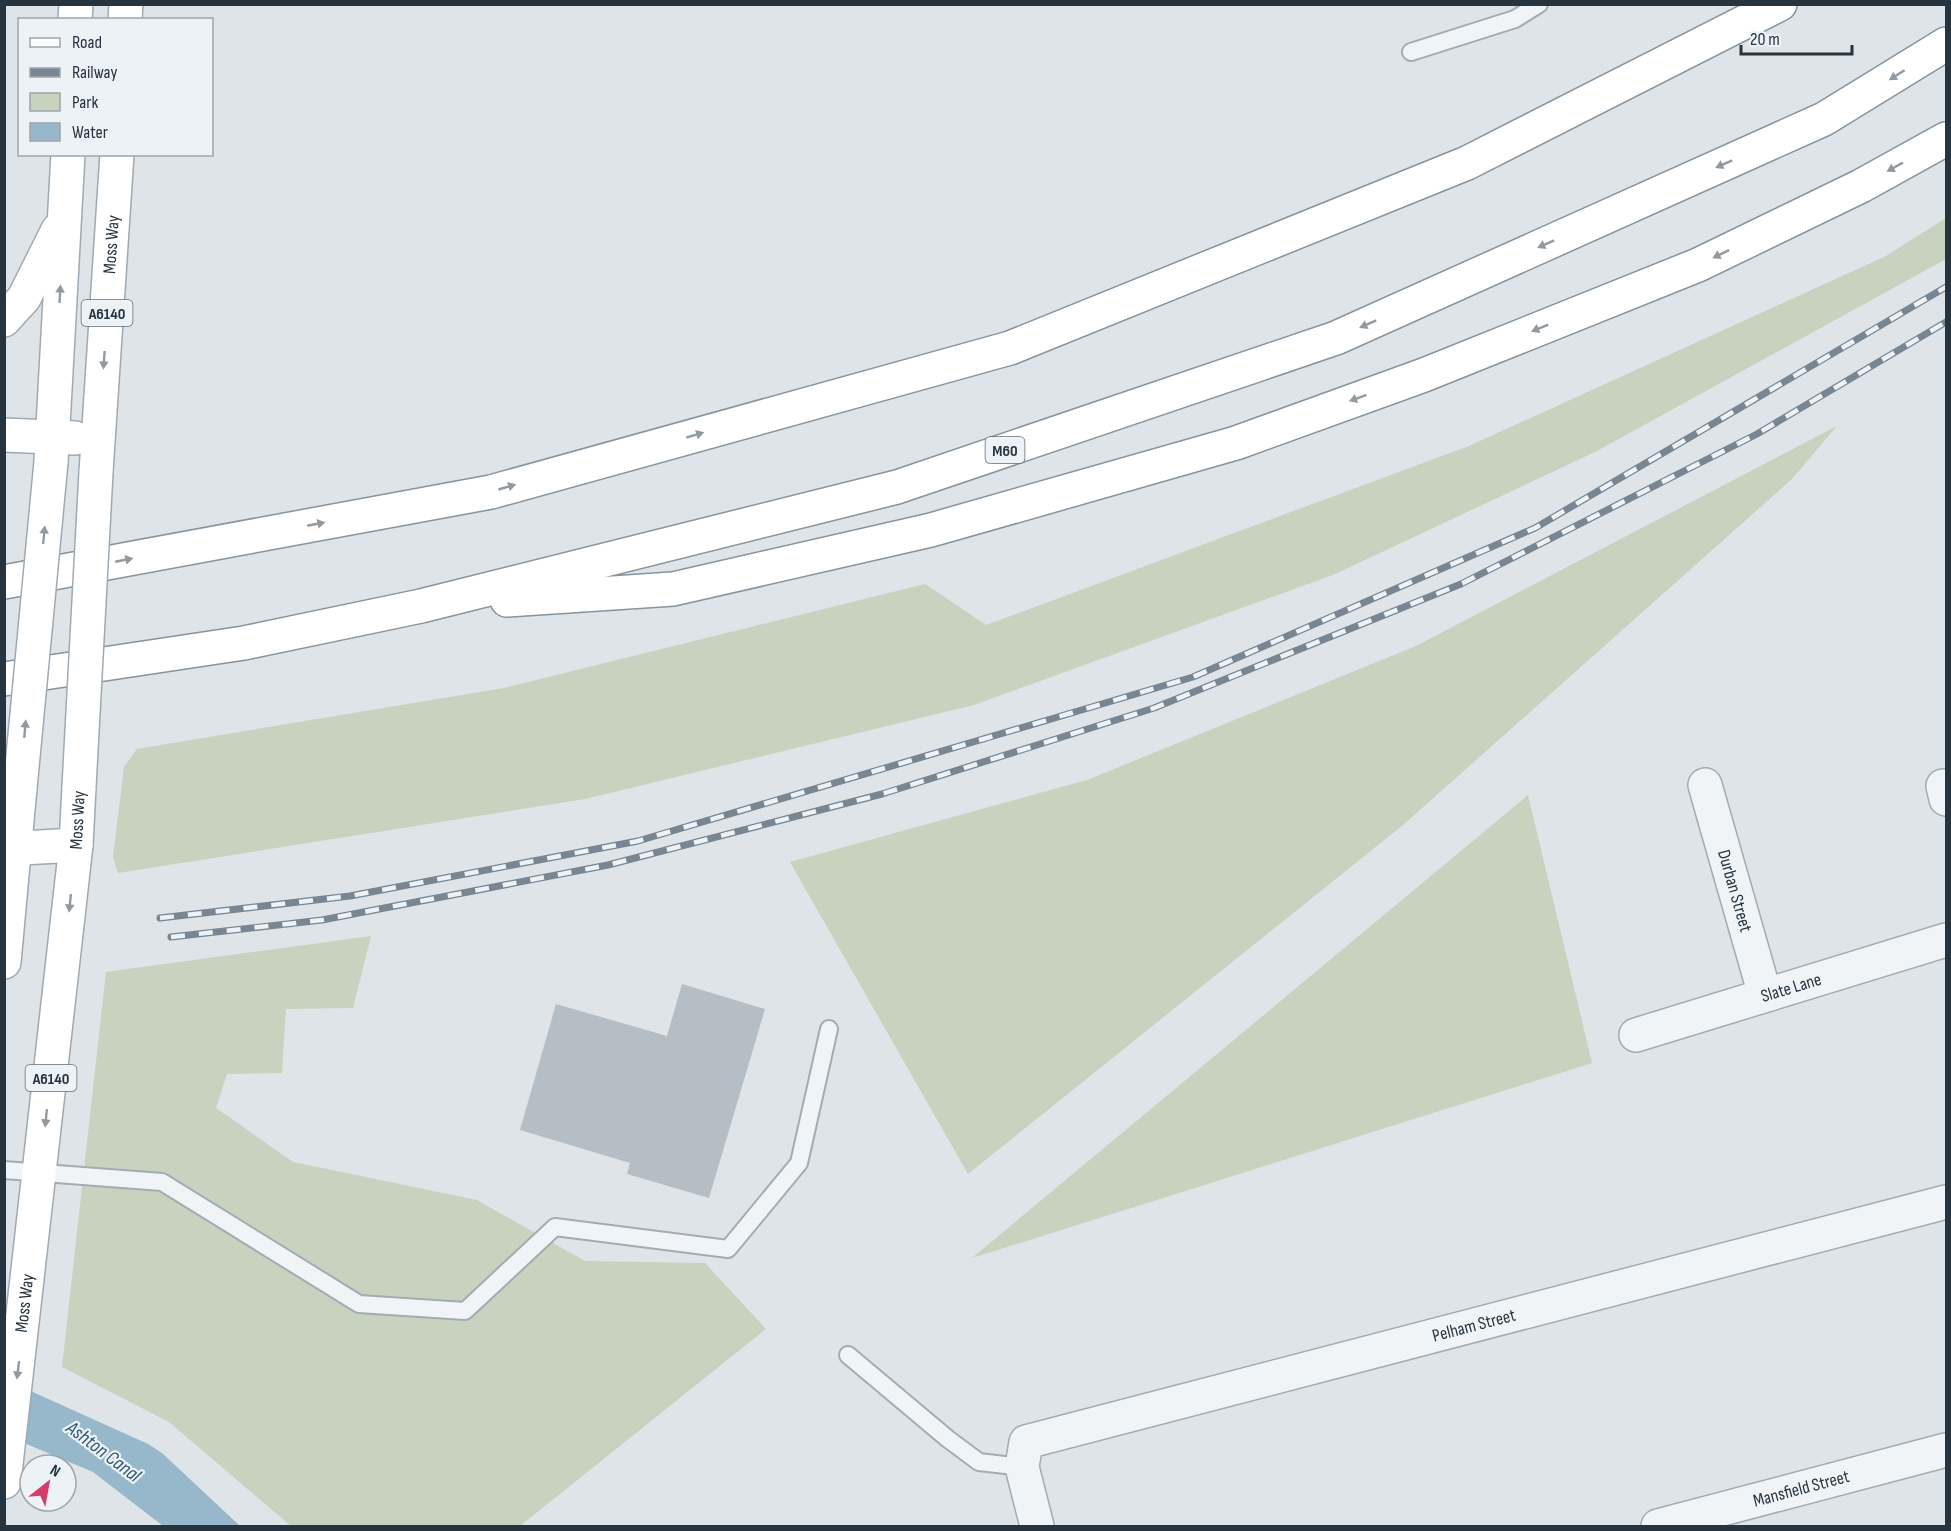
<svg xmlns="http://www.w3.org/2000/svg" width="1951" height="1531" viewBox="0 0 1951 1531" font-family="'Sofia Sans Condensed',sans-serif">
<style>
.green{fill:#c7d2bf}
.water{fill:#97b8ca}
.building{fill:#b5bec5}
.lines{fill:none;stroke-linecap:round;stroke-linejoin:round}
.service-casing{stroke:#a3acb2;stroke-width:20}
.minor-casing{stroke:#a3acb2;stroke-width:36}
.primary-casing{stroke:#9daab4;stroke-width:36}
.motorway-casing{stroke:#85949f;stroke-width:36}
.service{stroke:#f1f4f6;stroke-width:16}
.minor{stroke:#f1f4f6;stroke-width:33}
.primary{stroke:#fff;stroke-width:33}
.motorway{stroke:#fff;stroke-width:33}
.rail-casing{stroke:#778692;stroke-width:7}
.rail{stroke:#edf2f6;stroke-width:4.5;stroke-dasharray:14;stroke-linecap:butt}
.primary-bridge-casing{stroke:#9daab4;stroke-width:36;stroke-linecap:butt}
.primary-bridge{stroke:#fff;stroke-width:33}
.oneway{fill:#929aa0}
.labels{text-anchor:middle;stroke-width:4.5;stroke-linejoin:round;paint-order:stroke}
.shield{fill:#edf2f6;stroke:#626d77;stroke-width:1.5}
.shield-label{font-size:16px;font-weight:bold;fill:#263440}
.street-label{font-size:18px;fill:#263440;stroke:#edf2f6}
.water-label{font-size:20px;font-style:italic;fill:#2f5a75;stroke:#edf2f6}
</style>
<rect width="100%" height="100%" fill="#dee4e8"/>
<path class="green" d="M1946 218V259L1595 452 1333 575 974 705 585 799 118 873 113 857 124 767 137 749 504 688 925 584 986 625 1469 446 1886 256Z
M1837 426 1792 479 1403 825 968 1174 790 862 1087 780 1416 646Z
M1528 795 1592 1063 972 1258Z
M371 936 353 1008 286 1009 282 1073 227 1074 216 1108 293 1162 477 1200 585 1261 705 1263 766 1329 520 1526H291L169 1422 62 1367 106 972Z"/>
<path class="water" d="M4 1379 148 1444 162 1453 240 1526H163L93 1472 5 1435Z"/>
<path class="building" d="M682 984 765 1009 709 1198 627 1174 630 1163 520 1130 556 1004 667 1036Z"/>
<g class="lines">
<defs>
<path id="service" d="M1411 52 1515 19 1539 4
M4 1170 162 1182 359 1304 465 1311 555 1227 728 1249 799 1163 829 1029
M848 1355 948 1439 979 1462 1022 1467"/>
<g id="minor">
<path id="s1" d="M1705 785 1765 995"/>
<path d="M1943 786 1946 799"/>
<path id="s2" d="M1636 1035 1946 940"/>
<path id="s3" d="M1037 1526 1022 1467 1026 1442 1946 1202"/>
<path id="s4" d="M1658 1526 1946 1450"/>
</g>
<g id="primary">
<path d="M75 20 76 4"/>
<path d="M125 20 126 4"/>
<path d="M4 320 24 298 58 230"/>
<path d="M4 435 75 438"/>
<path d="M51 462 68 154"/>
<path id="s5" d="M96 472 117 154"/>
<path d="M4 849 76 845"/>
<path d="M4 962 20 788"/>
<path id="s6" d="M4 1482 76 845 79 787"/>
</g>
<path id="motorway" d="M4 582 491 492 1010 348 1467 163 1780 4
M507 600 673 589 931 530 1236 443 1424 375 1698 265 1861 186 1946 139
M4 679 244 643 421 606 897 487 1336 338 1824 119 1946 44"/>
</defs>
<use href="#service" class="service-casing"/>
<use href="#minor" class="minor-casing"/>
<use href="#primary" class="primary-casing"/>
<use href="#motorway" class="motorway-casing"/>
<use href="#service" class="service"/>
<use href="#minor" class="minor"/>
<use href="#primary" class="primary"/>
<use href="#motorway" class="motorway"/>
<defs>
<path id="rail" d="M160 918 350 896 638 841 1193 677 1535 528 1946 287
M171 937 322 920 608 865 882 794 1154 708 1461 584 1757 434 1946 322"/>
</defs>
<use href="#rail" class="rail-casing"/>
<use href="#rail" class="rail"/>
<defs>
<path id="primary-bridge" d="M79 787 96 472
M20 788 51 462"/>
</defs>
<use href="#primary-bridge" class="primary-bridge-casing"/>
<use href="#primary-bridge" class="primary-bridge"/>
</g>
<defs><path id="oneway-solid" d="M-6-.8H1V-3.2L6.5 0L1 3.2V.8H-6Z" transform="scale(1.5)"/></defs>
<g class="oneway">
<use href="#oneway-solid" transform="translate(1897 75) rotate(148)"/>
<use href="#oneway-solid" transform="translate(1724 164) rotate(156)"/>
<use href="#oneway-solid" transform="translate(1895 167) rotate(151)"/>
<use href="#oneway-solid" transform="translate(1546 244) rotate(156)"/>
<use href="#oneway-solid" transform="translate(1721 254) rotate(154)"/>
<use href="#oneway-solid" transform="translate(60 294) rotate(-87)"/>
<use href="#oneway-solid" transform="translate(1368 324) rotate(156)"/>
<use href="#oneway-solid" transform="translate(1540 328) rotate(158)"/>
<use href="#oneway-solid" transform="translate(104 360) rotate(94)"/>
<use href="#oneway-solid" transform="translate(1358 398) rotate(160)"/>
<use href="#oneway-solid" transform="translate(695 435) rotate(-16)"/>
<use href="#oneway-solid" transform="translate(507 487) rotate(-16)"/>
<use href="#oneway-solid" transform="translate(316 524) rotate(-11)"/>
<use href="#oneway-solid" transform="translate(44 535) rotate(-85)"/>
<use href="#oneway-solid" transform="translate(124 560) rotate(-11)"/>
<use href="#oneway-solid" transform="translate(25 729) rotate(-85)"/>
<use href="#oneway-solid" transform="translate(70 903) rotate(96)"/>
<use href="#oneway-solid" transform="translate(46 1118) rotate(96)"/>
<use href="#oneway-solid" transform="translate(18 1370) rotate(97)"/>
</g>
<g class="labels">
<g class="shield">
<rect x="81.5" y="300" width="51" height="26" rx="4.5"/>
<rect x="985.5" y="437" width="39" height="26" rx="4.5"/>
<rect x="25.5" y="1065" width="51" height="26" rx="4.5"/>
</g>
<g class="shield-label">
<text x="107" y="319">A6140</text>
<text x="1005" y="456">M60</text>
<text x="51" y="1084">A6140</text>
</g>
<g class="street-label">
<text dy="6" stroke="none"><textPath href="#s5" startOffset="228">Moss Way</textPath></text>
<text dy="6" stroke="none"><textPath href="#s6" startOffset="666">Moss Way</textPath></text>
<text dy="6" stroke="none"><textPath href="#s1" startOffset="110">Durban Street</textPath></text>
<text dy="6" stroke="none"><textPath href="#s2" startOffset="162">Slate Lane</textPath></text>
<text dy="6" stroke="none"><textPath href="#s6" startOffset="180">Moss Way</textPath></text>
<text dy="6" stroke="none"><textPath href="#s3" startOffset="549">Pelham Street</textPath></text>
<text dy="6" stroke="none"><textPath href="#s4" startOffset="148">Mansfield Street</textPath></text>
</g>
<g class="water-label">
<text transform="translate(104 1451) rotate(37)" y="7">Ashton Canal</text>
</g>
</g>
<rect width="1951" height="1531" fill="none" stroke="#263440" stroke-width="12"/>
<rect x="18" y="18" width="195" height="138" fill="#edf2f6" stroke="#9da6ad" stroke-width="1.5"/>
<rect x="30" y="38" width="30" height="9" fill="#ffffff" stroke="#9da6ad" stroke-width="1.5"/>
<text x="72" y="48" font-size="18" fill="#263440">Road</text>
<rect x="30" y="68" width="30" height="9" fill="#778692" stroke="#9da6ad" stroke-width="1.5"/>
<text x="72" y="78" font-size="18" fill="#263440">Railway</text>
<rect x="30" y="93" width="30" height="18" fill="#c7d2bf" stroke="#9da6ad" stroke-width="1.5"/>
<text x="72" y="108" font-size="18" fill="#263440">Park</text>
<rect x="30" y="123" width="30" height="18" fill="#97b8ca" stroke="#9da6ad" stroke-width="1.5"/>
<text x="72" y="138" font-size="18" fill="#263440">Water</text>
<g transform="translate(48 1483) rotate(31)"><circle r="28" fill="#edf2f6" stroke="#9da6ad" stroke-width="1.5"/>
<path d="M0-4.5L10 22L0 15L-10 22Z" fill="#d43c6d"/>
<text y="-9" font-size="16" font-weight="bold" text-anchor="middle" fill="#263440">N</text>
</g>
<path d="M1741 45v9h111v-9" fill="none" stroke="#263440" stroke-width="3"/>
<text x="1750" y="45" font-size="18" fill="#263440" stroke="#edf2f6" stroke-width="4.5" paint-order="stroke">20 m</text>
</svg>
